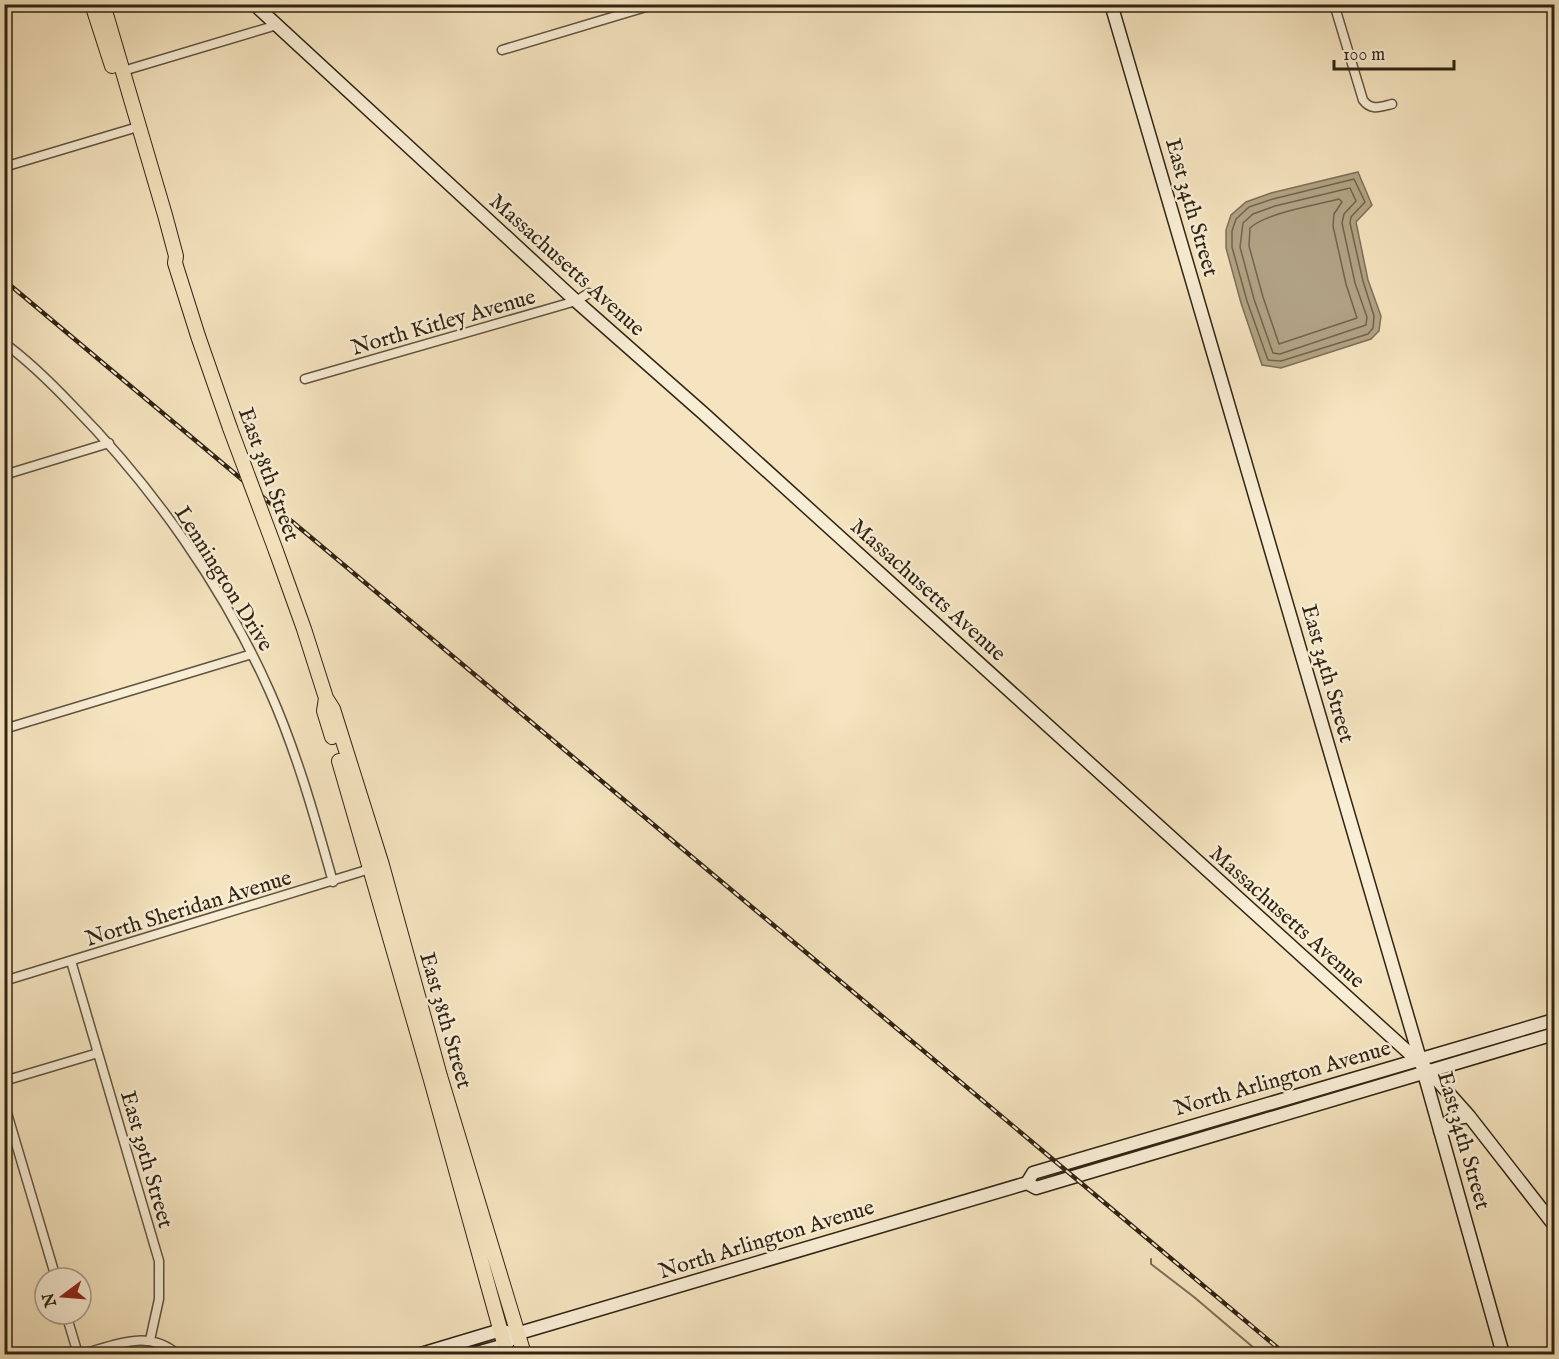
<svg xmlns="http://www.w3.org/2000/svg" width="1559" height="1359" viewBox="0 0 1559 1359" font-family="'IM FELL English',serif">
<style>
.water{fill:#b2a385;stroke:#7e7058;stroke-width:1.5}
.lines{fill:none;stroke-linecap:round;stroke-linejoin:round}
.shore{stroke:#71644c;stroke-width:1.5}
.stream{stroke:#7e7058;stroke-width:2}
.street-casing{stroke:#61543f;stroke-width:11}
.secondary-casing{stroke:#302414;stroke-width:15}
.primary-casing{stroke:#302414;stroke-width:16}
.street{stroke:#f8edd5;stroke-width:8}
.secondary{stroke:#f8edd5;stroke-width:12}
.primary{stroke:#f5e4bf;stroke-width:14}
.rail-casing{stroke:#302414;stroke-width:4.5}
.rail{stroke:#f8edd5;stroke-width:2;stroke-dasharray:7;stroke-linecap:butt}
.primary-bridge-casing{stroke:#302414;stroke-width:16;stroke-linecap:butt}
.primary-bridge{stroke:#f5e4bf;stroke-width:14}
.labels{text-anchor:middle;stroke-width:5;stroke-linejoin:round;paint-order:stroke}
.street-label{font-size:22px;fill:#302414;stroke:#f8edd5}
</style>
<rect width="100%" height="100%" fill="#f5e4bf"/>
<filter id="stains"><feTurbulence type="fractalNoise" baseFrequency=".00333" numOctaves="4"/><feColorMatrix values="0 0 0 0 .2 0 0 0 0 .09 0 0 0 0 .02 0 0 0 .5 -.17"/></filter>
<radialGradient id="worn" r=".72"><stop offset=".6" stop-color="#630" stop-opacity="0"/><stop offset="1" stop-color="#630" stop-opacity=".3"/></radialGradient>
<path class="water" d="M1358 172 1372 205 1356 222 1368 280 1381 316 1379 331 1371 339 1281 368 1262 365 1241 303 1226 248V230L1231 215 1246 202 1271 193Z"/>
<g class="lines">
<path class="shore" d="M1354 179 1365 202 1351 217 1350 223 1363 281 1374 316 1373 328 1368 334 1281 361 1268 360 1247 301 1232 247V231L1236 219 1249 207 1273 199Z
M1350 188 1356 201 1344 214 1342 223 1355 283 1367 317 1366 325 1280 354 1273 353 1254 299 1240 247 1243 223 1253 214 1275 206Z
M1339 199 1342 202 1334 214 1333 226 1346 284 1357 318 1279 344 1263 297 1249 246 1250 228C1266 213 1316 205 1339 199Z"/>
<path class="stream" d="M1151 1259V1264L1194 1297 1261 1354"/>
<defs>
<path id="street" d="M1334 4 1363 100C1371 111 1380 107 1392 104
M502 50 656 4
M123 71 277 25
M4 167 131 129
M4 343C29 361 51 383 72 405 153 487 223 586 270 692 297 753 315 818 333 882
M305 379 576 301 589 293
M4 475 109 443
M4 729 252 654
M71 961 159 1261V1299L150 1340
M4 981 373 868
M4 1081 98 1053
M4 1103 56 1278
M66 1314 78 1354
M82 1354C115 1345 148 1329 177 1354"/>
<path id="secondary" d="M254 4 576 301 703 413 1429 1071 1469 1116 1554 1225
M1111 4 1420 1059 1503 1354
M1440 1131 1452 1119 1469 1116
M1027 1183 1036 1188 1554 1034
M421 1354 501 1330 509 1333
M473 1354 505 1345 516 1334 1027 1183 1033 1173 1554 1020"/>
<path id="primary" d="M92 4 112 66
M103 4 165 215 176 256 175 263 198 336 230 428
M276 551 304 629 326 698 333 709 382 865 440 1076 524 1354
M326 698 324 711 332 737
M339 761 431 1080 507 1354"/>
</defs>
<use href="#street" class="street-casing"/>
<use href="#secondary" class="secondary-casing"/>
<use href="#primary" class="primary-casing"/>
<use href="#street" class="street"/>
<use href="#secondary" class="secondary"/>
<use href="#primary" class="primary"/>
<defs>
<path id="rail" d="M4 280 1285 1354"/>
</defs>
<use href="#rail" class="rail-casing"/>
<use href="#rail" class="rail"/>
<defs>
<path id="primary-bridge" d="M230 428 276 551"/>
</defs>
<use href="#primary-bridge" class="primary-bridge-casing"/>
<use href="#primary-bridge" class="primary-bridge"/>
</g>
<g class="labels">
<g class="street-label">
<text transform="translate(1193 207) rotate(74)" y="8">East 34th Street</text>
<text transform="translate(568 264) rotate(42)" y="8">Massachusetts Avenue</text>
<text transform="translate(443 321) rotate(-16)" y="8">North Kitley Avenue</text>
<text transform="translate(270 474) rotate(70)" y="8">East 38th Street</text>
<text transform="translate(225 578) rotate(58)" y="8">Lennington Drive</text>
<text transform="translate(929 589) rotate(42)" y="8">Massachusetts Avenue</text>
<text transform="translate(1329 673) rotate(74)" y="8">East 34th Street</text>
<text transform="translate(188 907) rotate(-17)" y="8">North Sheridan Avenue</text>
<text transform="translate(1288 916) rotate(42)" y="8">Massachusetts Avenue</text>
<text transform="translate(447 1020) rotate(74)" y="8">East 38th Street</text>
<text transform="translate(1282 1077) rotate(-16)" y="8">North Arlington Avenue</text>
<text transform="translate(1465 1140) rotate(74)" y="8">East 34th Street</text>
<text transform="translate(148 1159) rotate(74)" y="8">East 39th Street</text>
<text transform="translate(766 1238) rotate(-17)" y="8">North Arlington Avenue</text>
</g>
</g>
<rect width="1559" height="1359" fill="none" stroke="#f5e4bf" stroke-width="24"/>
<rect x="6" y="6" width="1547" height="1347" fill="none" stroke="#302414" stroke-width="3"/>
<rect x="12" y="12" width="1535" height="1335" fill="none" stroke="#302414" stroke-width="1.5"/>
<g transform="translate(63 1296) rotate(254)"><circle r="28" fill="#f8edd5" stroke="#a89d88" stroke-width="1.5"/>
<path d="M0-4.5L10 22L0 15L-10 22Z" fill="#8f2418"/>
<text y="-9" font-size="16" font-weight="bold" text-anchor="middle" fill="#302414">N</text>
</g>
<path d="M1334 60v9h120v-9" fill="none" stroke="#302414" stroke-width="3"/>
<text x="1343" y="60" font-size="18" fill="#302414" stroke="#f8edd5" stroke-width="4.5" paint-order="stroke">100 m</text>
<rect width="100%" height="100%" filter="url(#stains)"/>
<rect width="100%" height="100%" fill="url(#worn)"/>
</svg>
